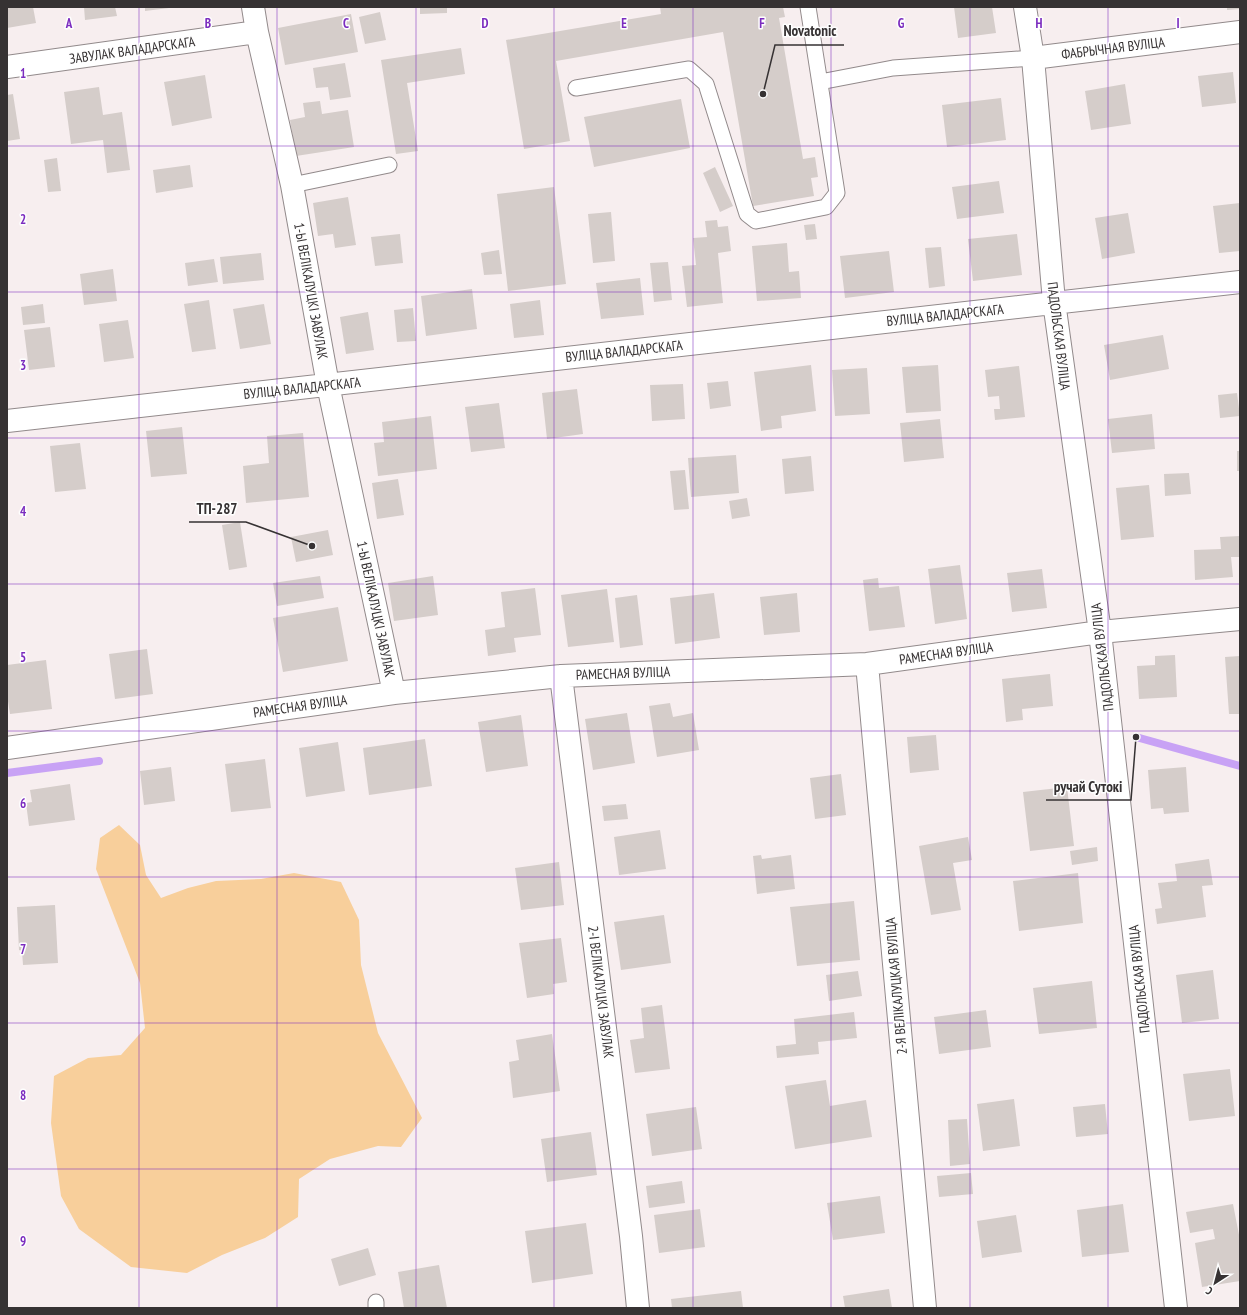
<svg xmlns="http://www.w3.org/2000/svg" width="1247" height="1315" viewBox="0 0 1247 1315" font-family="'PT Sans Narrow',sans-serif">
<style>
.green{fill:#f8cf9b}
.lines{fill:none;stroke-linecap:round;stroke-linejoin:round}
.stream{stroke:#c8a2f5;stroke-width:8}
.building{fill:#d5cdca}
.lane-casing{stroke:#928a8b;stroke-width:17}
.street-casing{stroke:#928a8b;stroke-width:24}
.lane{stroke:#fff;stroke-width:15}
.street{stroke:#fff;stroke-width:22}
.grid{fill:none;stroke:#7b2cbf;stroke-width:1;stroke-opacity:0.55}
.labels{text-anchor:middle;stroke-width:3;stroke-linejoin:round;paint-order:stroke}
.street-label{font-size:14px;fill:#363233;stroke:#fefefe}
.grid-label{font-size:13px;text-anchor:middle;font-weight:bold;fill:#7b2cbf;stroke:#fefefe;stroke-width:3;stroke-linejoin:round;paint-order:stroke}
.leader{fill:none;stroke:#363233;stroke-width:1.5}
.callout-dot{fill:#363233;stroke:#fefefe;stroke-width:1.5}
.callout-label{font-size:15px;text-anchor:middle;font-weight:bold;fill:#363233;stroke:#fefefe;stroke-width:3;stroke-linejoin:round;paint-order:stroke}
</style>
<rect width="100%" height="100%" fill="#f7eeef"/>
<path class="green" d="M119 825 140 845 146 875 161 898 188 888 216 881 261 879 294 873 341 882 359 920 361 965 378 1033 422 1118 401 1147 378 1146 330 1159 299 1179 298 1217 265 1238 222 1255 187 1273 131 1267 79 1229 61 1196 51 1123 54 1076 88 1058 121 1055 145 1028 140 983 96 869 100 838Z"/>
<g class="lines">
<path class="stream" d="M1136 737 1240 766
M7 773 99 761"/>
</g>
<path class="building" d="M7 7H33L36 23 7 28Z
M84 7H115L117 16 85 20Z
M145 7H169V8L145 11Z
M420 7H447V13L420 14Z
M660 7H783L785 17 779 18 803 159 815 157 818 177 811 178 814 196 753 206 723 32 556 61 570 141 524 149 506 40 661 14Z
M954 7H992L996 33 958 38Z
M1227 7H1240V9L1227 10Z
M380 12 386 40 365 44 359 17Z
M351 14 358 52 285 65 278 28Z
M461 48 465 74 407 83 418 151 396 154 381 60Z
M345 63 351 97 330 100 328 87 316 88 313 68Z
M1233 72 1236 103 1202 107 1198 76Z
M205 75 212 118 172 126 164 82Z
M1125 84 1131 124 1091 130 1085 91Z
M99 87 103 115 122 112 130 170 107 173 103 140 71 144 64 92Z
M13 94 20 139 7 141V95Z
M1001 98 1006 140 947 147 942 105Z
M681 99 690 148 594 167 584 117Z
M320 101 322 114 348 110 354 147 296 156 290 120 305 117 303 103Z
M57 158 61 191 48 192 44 160Z
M190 165 193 187 156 193 153 170Z
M715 167 733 206 720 212 703 173Z
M999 181 1004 213 957 219 952 187Z
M554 187 566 284 508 291 497 194Z
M348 197 356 245 335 248 333 234 318 236 313 203Z
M1240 203V251L1219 253 1213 206Z
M611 212 615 261 593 263 588 214Z
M1128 213 1135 253 1102 259 1095 218Z
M717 220 718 227 728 226 731 251 718 253 723 303 687 307 682 266 696 265 693 238 707 237 705 221Z
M815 224 817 239 806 240 804 225Z
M400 234 403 263 375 266 371 237Z
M1017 234 1022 275 973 281 968 239Z
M787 243 789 272 799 271 801 298 757 301 752 246Z
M941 247 945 286 929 288 925 248Z
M499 250 502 274 484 275 481 253Z
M889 251 894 292 845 298 840 256Z
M261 253 264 280 223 284 220 257Z
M214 259 218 282 188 286 185 263Z
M668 262 672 300 654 302 650 263Z
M113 269 117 301 84 305 80 274Z
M640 278 644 315 601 319 596 283Z
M472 289 477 329 426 336 421 296Z
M209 300 216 349 192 352 184 304Z
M540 300 544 335 514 338 510 304Z
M43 304 45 323 23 325 21 307Z
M264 304 271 344 240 349 233 309Z
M413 308 416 341 397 342 394 310Z
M368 312 374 350 346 354 340 317Z
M128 320 134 358 104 362 99 324Z
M50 327 55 367 29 370 24 330Z
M1163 335 1169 369 1110 380 1104 345Z
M811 365 816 411 781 416 782 428 761 431 754 372Z
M938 365 941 411 906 413 902 367Z
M1019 366 1025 417 995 420 994 409H1000L999 396 988 397 985 370Z
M867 368 870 414 835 416 832 370Z
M728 381 731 406 710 409 707 383Z
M683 384 685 419 652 421 650 385Z
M577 389 583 434 547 439 542 393Z
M1237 393 1240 416 1220 418 1218 395Z
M499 403 505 448 471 452 465 407Z
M1152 414 1155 449 1112 453 1108 419Z
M431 416 437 469 378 476 374 443 384 442 382 422Z
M940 419 944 458 904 462 900 423Z
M182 427 187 474 151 477 146 431Z
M303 433 309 497 246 503 243 466 269 463 267 436Z
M80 443 86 489 55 492 50 446Z
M1237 451H1240V471H1237Z
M736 455 739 493 691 497 688 458Z
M811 456 814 491 785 494 782 459Z
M685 470 689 509 674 510 670 471Z
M1189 473 1191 494 1165 496 1164 474Z
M398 479 404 515 377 519 372 483Z
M1149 485 1154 537 1121 540 1116 488Z
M747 498 750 516 732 519 729 501Z
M240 522 247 567 229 570 222 525Z
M328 530 333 555 296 562 291 537Z
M1240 536V557H1231L1233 577 1195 580 1194 550 1221 549 1220 537Z
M960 565 967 619 935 624 928 569Z
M1042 569 1047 608 1012 612 1007 573Z
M320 576 324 598 277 606 273 583Z
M433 576 438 615 394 621 388 583Z
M878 578 879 588 899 586 905 627 869 631 863 580Z
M535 588 541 635 514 638 516 652 488 656 485 630 505 627 501 592Z
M607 589 614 642 568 647 561 595Z
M714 593 720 638 675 644 670 598Z
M797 593 800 632 764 635 760 597Z
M637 595 643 645 620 648 615 598Z
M338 607 348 661 283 672 273 618Z
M147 649 153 694 115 699 109 654Z
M1175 655 1177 697 1139 699 1137 666 1155 665V656Z
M1240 656V714H1229L1225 657Z
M46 660 52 709 10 714 7 695V665Z
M1050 674 1053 706 1022 709 1023 720 1006 722 1002 679Z
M670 703 673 717 693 713 699 750 657 757 649 706Z
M627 713 635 763 593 770 585 719Z
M521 715 528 766 486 772 478 722Z
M936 735 939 770 910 773 907 737Z
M425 739 432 786 369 795 363 748Z
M338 742 345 791 306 797 299 748Z
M265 759 271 808 231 812 225 764Z
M171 767 175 801 144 805 140 771Z
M1186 767 1189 812 1164 814 1163 808 1151 809 1148 770Z
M841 774 846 815 815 819 810 778Z
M70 784 75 820 29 826 26 803 32 802 30 790Z
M1067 787 1074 846 1030 851 1023 792Z
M626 804 628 819 604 821 602 806Z
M660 830 666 869 619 875 614 837Z
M968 837 972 860 953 863 961 910 931 915 919 846Z
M1097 847 1098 861 1072 865 1070 851Z
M761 855 762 859 791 855 795 889 757 894 753 856Z
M1209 859 1213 885 1202 886 1206 917 1157 924 1155 909 1162 908 1158 883 1177 881 1175 864Z
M559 862 564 905 521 910 515 868Z
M1078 873 1083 923 1019 931 1013 881Z
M854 901 860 960 797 966 790 907Z
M55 905 58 963 23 965 22 951 19 950 17 907Z
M664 915 671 963 621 970 614 922Z
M561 938 567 982 553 984 554 994 527 998 519 943Z
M1213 970 1219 1019 1182 1023 1176 975Z
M858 971 862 996 829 1001 826 975Z
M1092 981 1097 1028 1039 1034 1033 988Z
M662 1005 670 1069 635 1073 630 1040 644 1038 641 1008Z
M986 1010 991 1047 939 1054 934 1017Z
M854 1012 857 1038 818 1042 819 1054 777 1058 776 1046 796 1044 794 1019Z
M552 1034 560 1091 513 1098 509 1062 519 1060 516 1040Z
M1230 1069 1235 1116 1189 1121 1183 1074Z
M826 1080 830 1106 866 1100 872 1137 795 1149 785 1086Z
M1014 1099 1020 1146 983 1151 977 1104Z
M1105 1104 1108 1134 1076 1137 1073 1107Z
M696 1107 702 1149 652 1156 646 1114Z
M967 1119 970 1164 950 1166 948 1120Z
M591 1132 597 1175 547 1182 541 1139Z
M971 1173 973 1194 939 1197 937 1176Z
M682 1181 685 1203 649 1208 646 1186Z
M880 1196 885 1233 833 1240 827 1203Z
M1123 1204 1129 1252 1082 1257 1077 1210Z
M1233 1204 1240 1240V1281L1202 1287 1195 1243 1215 1239 1213 1229 1190 1233 1186 1212Z
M700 1209 705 1247 659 1253 654 1215Z
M1016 1215 1022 1252 982 1258 977 1221Z
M586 1223 593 1274 532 1283 525 1231Z
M368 1248 376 1275 339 1286 331 1259Z
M439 1265 447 1308H404L398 1272Z
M889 1289 892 1308H845L843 1296Z
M741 1291 743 1308H672L671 1299Z"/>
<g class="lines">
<defs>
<path id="lane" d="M820 82 893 68 1033 58
M576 88 689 69 706 84 747 214 756 221 826 207 837 193 808 7
M292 185 389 165
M376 1302V1308"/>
<path id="street" d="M253 7 257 32 292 185 328 385 394 693
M1025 7 1033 58 1054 302 1100 632 1176 1308
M1033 58 1240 32
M7 67 257 32
M7 421 1240 282
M867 664 925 1308
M561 676 631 1236 638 1308
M7 748 394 693 561 676 867 664 1100 632 1240 619"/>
</defs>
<use href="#lane" class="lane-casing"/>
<use href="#street" class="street-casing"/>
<use href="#lane" class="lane"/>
<use href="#street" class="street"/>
</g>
<path class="grid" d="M139 7V1308M277 7V1308M416 7V1308M554 7V1308M693 7V1308M831 7V1308M970 7V1308M1108 7V1308M7 146H1240M7 292H1240M7 438H1240M7 584H1240M7 731H1240M7 877H1240M7 1023H1240M7 1169H1240"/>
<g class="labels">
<g class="street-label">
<text transform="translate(1113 48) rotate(-7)" y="5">ФАБРЫЧНАЯ ВУЛІЦА</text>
<text transform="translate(132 50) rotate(-8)" y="5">ЗАВУЛАК ВАЛАДАРСКАГА</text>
<text transform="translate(311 291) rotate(80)" y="5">1-Ы ВЕЛІКАЛУЦКІ ЗАВУЛАК</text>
<text transform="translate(945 315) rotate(-6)" y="5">ВУЛІЦА ВАЛАДАРСКАГА</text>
<text transform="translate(1059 336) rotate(83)" y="5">ПАДОЛЬСКАЯ ВУЛІЦА</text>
<text transform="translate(624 351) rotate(-6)" y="5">ВУЛІЦА ВАЛАДАРСКАГА</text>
<text transform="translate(302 388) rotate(-6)" y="5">ВУЛІЦА ВАЛАДАРСКАГА</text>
<text transform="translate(376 609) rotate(78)" y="5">1-Ы ВЕЛІКАЛУЦКІ ЗАВУЛАК</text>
<text transform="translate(946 653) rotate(-8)" y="5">РАМЕСНАЯ ВУЛІЦА</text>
<text transform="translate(1102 657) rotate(-97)" y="5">ПАДОЛЬСКАЯ ВУЛІЦА</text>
<text transform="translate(623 673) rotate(-2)" y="5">РАМЕСНАЯ ВУЛІЦА</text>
<text transform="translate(300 706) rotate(-8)" y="5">РАМЕСНАЯ ВУЛІЦА</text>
<text transform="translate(1139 979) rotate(-96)" y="5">ПАДОЛЬСКАЯ ВУЛІЦА</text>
<text transform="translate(896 986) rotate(-95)" y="5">2-Я ВЕЛІКАЛУЦКАЯ ВУЛІЦА</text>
<text transform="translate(601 992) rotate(83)" y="5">2-І ВЕЛІКАЛУЦКІ ЗАВУЛАК</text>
</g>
</g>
<g class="grid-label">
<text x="69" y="28">A</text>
<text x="208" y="28">B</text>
<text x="346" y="28">C</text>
<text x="485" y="28">D</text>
<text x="624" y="28">E</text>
<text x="762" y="28">F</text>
<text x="901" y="28">G</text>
<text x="1039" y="28">H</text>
<text x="1178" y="28">I</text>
<text x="23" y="78">1</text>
<text x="23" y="224">2</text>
<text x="23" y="370">3</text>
<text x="23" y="516">4</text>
<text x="23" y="662">5</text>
<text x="23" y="808">6</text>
<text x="23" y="954">7</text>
<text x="23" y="1100">8</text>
<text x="23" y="1246">9</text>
</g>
<path class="leader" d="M763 94L775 45H844M312 546L246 522H189M1136 737L1131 800H1046"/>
<g class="callout-dot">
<circle cx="763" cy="94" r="4"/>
<circle cx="312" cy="546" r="4"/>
<circle cx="1136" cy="737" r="4"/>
</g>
<g class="callout-label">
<text x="810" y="36">Novatonic</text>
<text x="217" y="514">ТП-287</text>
<text x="1088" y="792">ручай Сутокі</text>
</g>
<rect width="1247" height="1315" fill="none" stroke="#363233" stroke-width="16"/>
<g transform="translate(1215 1283) rotate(216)" stroke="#fefefe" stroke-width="3" paint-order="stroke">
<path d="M0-3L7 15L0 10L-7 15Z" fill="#363233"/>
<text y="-6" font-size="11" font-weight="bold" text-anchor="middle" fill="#363233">С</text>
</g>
</svg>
